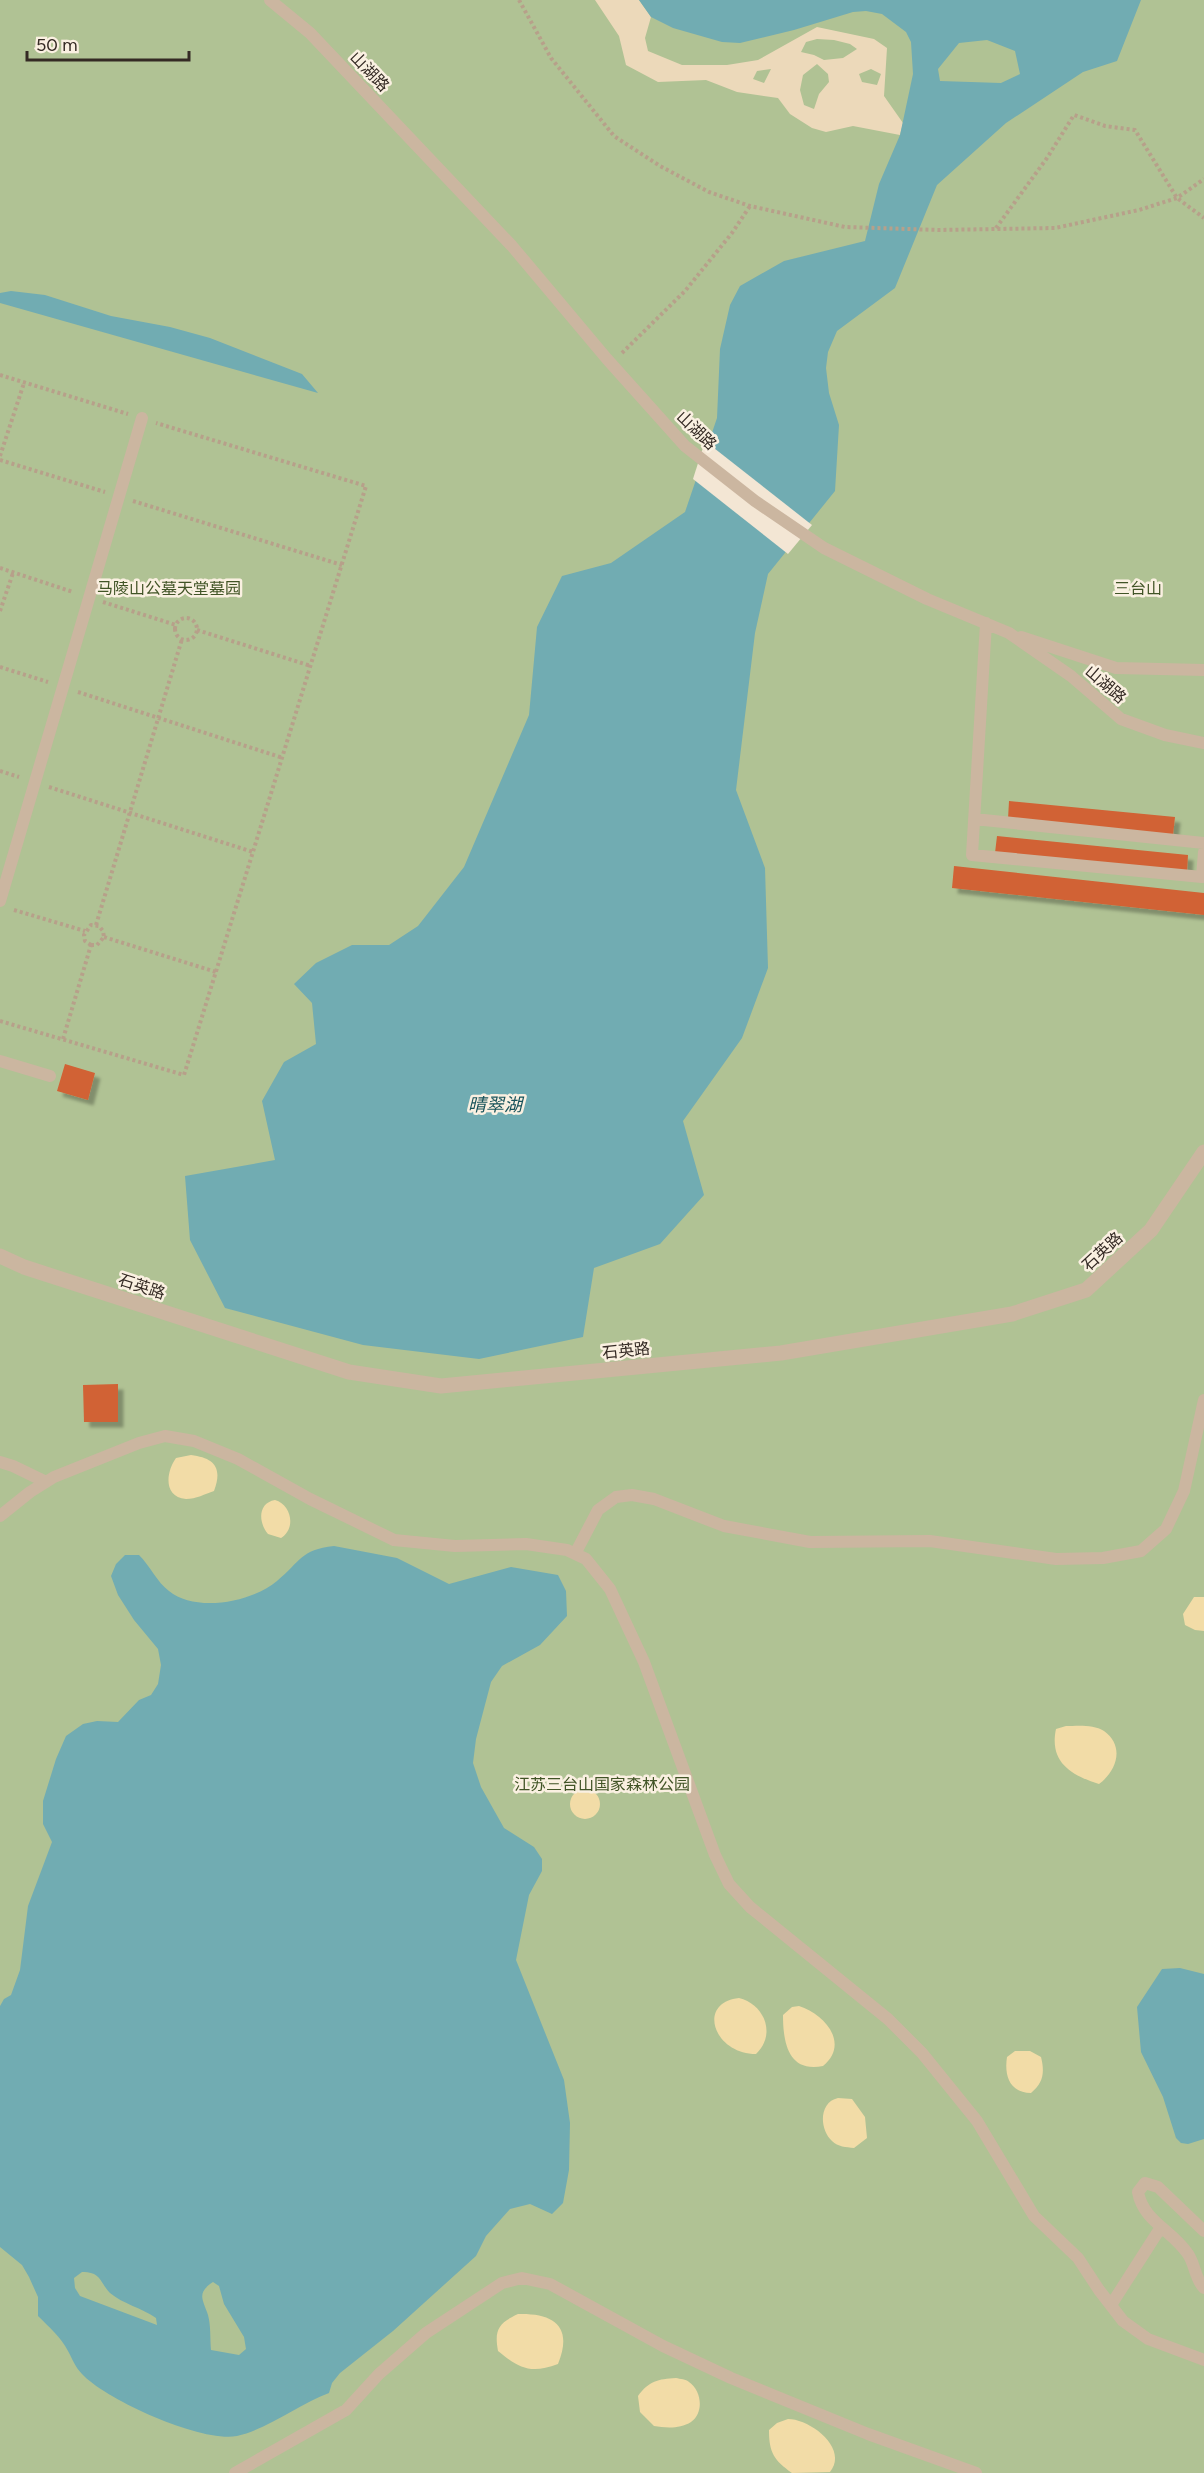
<svg xmlns="http://www.w3.org/2000/svg" width="1204" height="2473" viewBox="0 0 1204 2473" font-family="Figtree,'Noto Sans SC',sans-serif">
<style>
.green{fill:#b0c294}
.sand{fill:#f2dca7}
.plaza{fill:#ecd9ba;fill-rule:evenodd}
.water{fill:#71acb2;fill-rule:evenodd}
.pier{fill:#f3e6d4}
.building{fill:#d16234;filter:url(#shadow)}
.lines{fill:none;stroke-linecap:round;stroke-linejoin:round}
.path{stroke:#b7a08a;stroke-width:4;stroke-dasharray:3 3;stroke-linecap:butt}
.lane{stroke:#cbb6a0;stroke-width:12}
.street{stroke:#cbb6a0;stroke-width:15}
.labels{text-anchor:middle;stroke-width:5;stroke-linejoin:round;paint-order:stroke}
.street-label{font-size:16px;fill:#342a24;stroke:#faf0e1}
.park-label{font-size:16px;fill:#415426;stroke:#faf0e1}
.water-label{font-size:18px;font-style:italic;fill:#165159;stroke:#faf0e1}
</style>
<defs>
<filter id="shadow"><feDropShadow dx="5.5" dy="5.5" stdDeviation="1.5" flood-color="#0004"/></filter>
</defs>
<rect width="100%" height="100%" fill="#f3e6d4"/>
<path class="green" d="M0 0H1204V2473H0Z"/>
<path class="sand" d="M191 1455C214 1458 223 1467 214 1491 205 1494 196 1499 186 1499 163 1497 166 1472 176 1458Z
M275 1500C292 1505 296 1529 281 1538L268 1534C258 1522 258 1503 275 1500Z
M1194 1597H1204V1631L1195 1630 1185 1625 1183 1614Z
M1066 1726C1077 1726 1093 1724 1104 1731 1125 1746 1117 1771 1099 1784 1071 1775 1049 1762 1056 1729Z
M570 1804a15 15 0 1 1 30 0a15 15 0 1 1-30 0Z
M739 1998C764 2004 777 2034 756 2054 714 2054 696 2003 739 1998Z
M799 2006C825 2014 850 2044 823 2066 788 2073 783 2042 783 2015L792 2007Z
M1015 2051H1030L1041 2057C1045 2073 1043 2083 1031 2093 1010 2093 1004 2076 1007 2057Z
M838 2098 852 2099 865 2117 867 2138 854 2148C846 2147 838 2147 832 2141 819 2129 819 2102 838 2098Z
M518 2314C555 2313 573 2327 558 2364 531 2374 520 2369 498 2351 494 2329 499 2323 518 2314Z
M676 2378C680 2379 686 2379 689 2382 702 2391 704 2413 691 2422 680 2429 666 2428 654 2426L640 2412 638 2396C649 2381 658 2379 676 2378Z
M788 2419C810 2419 849 2448 830 2472L792 2473C774 2460 769 2453 769 2430L777 2423Z"/>
<path class="plaza" d="M595 0H639L651 17 645 38 648 51 682 65H727L758 60 817 27 874 39 887 48 884 96 903 123 900 135 853 126 826 132 812 128 790 114 778 98 737 92 706 80 658 82 626 65 619 36ZM817 39 834 40 850 44 857 49 843 58 824 60 814 55 801 52 806 42ZM817 64 828 74 829 82 819 94 814 109 804 105 800 90 803 75ZM771 69 764 83 753 79 757 71ZM871 69 881 74 877 85 862 82 859 74Z"/>
<path class="water" d="M639 0H1141L1117 61 1083 72 1006 123 937 185 895 288 837 331 828 352 826 368 829 393 839 425 835 491 768 574 755 633 736 790 765 868 768 968 742 1038 683 1121 704 1195 660 1244 594 1268 583 1337 479 1359 363 1345 225 1308 190 1240 185 1176 275 1160 262 1101 284 1062 316 1044 312 1003 294 984 316 963 352 945H389L418 926 464 867 529 715 537 627 562 576 611 563 685 512 717 418 720 349 730 305 740 286 784 261 865 241 879 184 900 135 913 74 911 42 906 32 882 14 866 11 853 12 794 30 740 43 722 42 673 28 651 17ZM987 40 1015 51 1020 74 1001 83 940 81 938 69 959 43Z
M11 291 45 295 111 316 170 327 210 338 302 374 318 393 0 303V293Z
M334 1546 397 1558 449 1584 511 1567 558 1575 566 1591 567 1616 540 1645 502 1666 491 1682 476 1739 473 1763 481 1787 504 1828 534 1847 542 1859V1871L529 1895 516 1960 564 2080 570 2123 569 2170 563 2203 552 2214 530 2204 510 2209 486 2236 476 2256 393 2331 340 2373 332 2383 329 2393C299 2404 266 2430 237 2436 202 2443 106 2400 82 2374 75 2367 73 2360 68 2351 61 2337 49 2327 38 2316V2297L29 2277 22 2265 0 2247V2006L4 1999 11 1995 20 1970 28 1906 52 1842 43 1824V1801L56 1759 66 1736 83 1724 97 1721 118 1722 139 1700 151 1695 158 1684 161 1665 158 1649 134 1620 118 1595 111 1576 116 1564 125 1555H139C150 1566 157 1582 169 1591 196 1613 252 1602 277 1581 301 1561 300 1550 334 1546ZM82 2272C101 2272 99 2281 110 2293 123 2304 142 2308 156 2318L157 2325 80 2296 75 2288 74 2278ZM213 2282 219 2286 224 2304 244 2337 246 2349 239 2355 211 2350C210 2339 211 2326 208 2315 203 2300 196 2293 213 2282Z
M1180 1968 1204 1974V2139L1188 2144 1181 2143 1176 2138 1163 2097 1141 2052 1137 2007 1162 1969Z"/>
<path class="pier" d="M705 441 812 525 788 554 693 479Z"/>
<path class="building" d="M1009 801 1175 817 1173 835 1008 819Z
M997 836 1188 855 1187 872 995 853Z
M954 866 1204 893V915L952 888Z
M65 1064 95 1073 88 1100 57 1091Z
M118 1384V1422H84L83 1385Z"/>
<g class="lines">
<path class="path" d="M519 0 551 58 614 136 660 166 709 192 750 206 845 227 939 230 1055 228 1139 210 1177 198 1204 179
M996 228 1047 158 1074 115 1105 126 1135 130 1177 198 1204 218
M622 353 685 291 732 233 750 206
M0 375 128 414
M0 456 24 383
M0 460 105 492
M133 501 342 565
M0 568 73 592
M103 602 176 625
M0 611 13 573
M175 629a11 11 0 1 1 22 0a11 11 0 1 1-22 0Z
M197 630 311 666
M0 667 48 682
M78 692 283 758
M0 771 19 777
M49 787 253 852
M14 910 85 931
M96 925 182 639
M104 937 216 972
M91 945 85 941 84 935 91 925 99 926 103 931 104 937
M91 945H97L104 937
M0 1021 184 1075 366 486 156 423
M63 1039 91 945"/>
<path class="lane" d="M270 0 310 33 512 246 607 359 685 446 755 501 824 548 927 599 1009 633 1071 676 1121 719 1165 735 1204 743
M986 623 972 855 1202 877 1204 852
M1021 637 1116 668 1204 670
M974 819 1204 843
M0 901 142 418
M0 1061 50 1076
M0 1462 13 1466 46 1482
M0 1516 30 1492 54 1477 139 1443 165 1436 194 1441 238 1459 310 1499 394 1540 455 1546 526 1544 567 1550 586 1559 610 1589 644 1662 715 1855 729 1884 750 1907 888 2019 922 2053 977 2121 1034 2216 1078 2258 1099 2290 1123 2321 1148 2339 1204 2360
M575 1554 598 1510 616 1497 632 1495 654 1499 724 1526 810 1542 930 1541 1056 1559 1103 1558 1141 1551 1166 1529 1184 1491 1204 1400
M1204 2231 1158 2187 1145 2183 1138 2192C1143 2221 1172 2230 1188 2254 1195 2264 1195 2279 1204 2288
M1111 2305 1161 2227
M235 2473 346 2410 379 2374 426 2333 502 2283 522 2278 550 2284 663 2346 731 2378 868 2434 976 2473"/>
<path class="street" d="M0 1256 24 1267 349 1372 441 1386 781 1353 1012 1314 1086 1290 1151 1230 1204 1152"/>
</g>
<g class="labels">
<g class="street-label">
<text transform="translate(370 71) rotate(46)" y="6">山湖路</text>
<text transform="translate(697 430) rotate(44)" y="6">山湖路</text>
<text transform="translate(1106 684) rotate(41)" y="6">山湖路</text>
<text transform="translate(1102 1251) rotate(-43)" y="6">石英路</text>
<text transform="translate(142 1286) rotate(18)" y="6">石英路</text>
<text transform="translate(626 1350) rotate(-6)" y="6">石英路</text>
</g>
<g class="park-label">
<text x="169" y="594">马陵山公墓天堂墓园</text>
<text x="1138" y="594">三台山</text>
<text x="602" y="1790">江苏三台山国家森林公园</text>
</g>
<g class="water-label">
<text x="495" y="1111">晴翠湖</text>
</g>
</g>
<path d="M27 51v9h162v-9" fill="none" stroke="#342a24" stroke-width="3"/>
<text x="36" y="51" font-size="18" fill="#342a24" stroke="#faf0e1" stroke-width="4.5" paint-order="stroke">50 m</text>
</svg>
